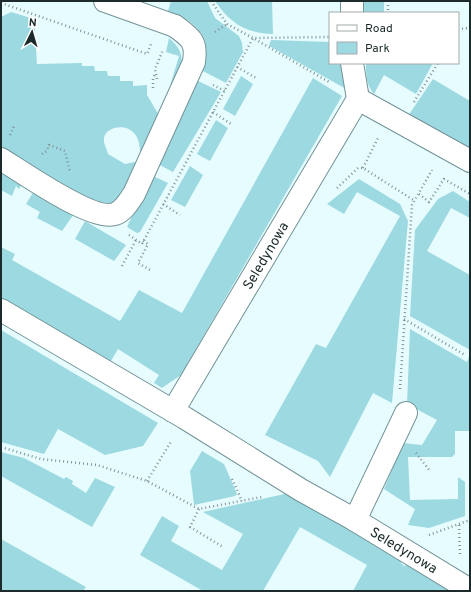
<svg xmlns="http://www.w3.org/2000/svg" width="471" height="592" viewBox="0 0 471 592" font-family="Overpass,sans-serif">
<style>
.green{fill:#9cd9e1}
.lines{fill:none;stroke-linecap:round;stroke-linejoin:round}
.pedestrian-casing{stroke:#729397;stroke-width:24}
.minor-casing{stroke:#729397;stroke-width:24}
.path{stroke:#819395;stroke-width:2.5;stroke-dasharray:1 3;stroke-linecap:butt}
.pedestrian{stroke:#fff;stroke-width:22}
.minor{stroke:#fff;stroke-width:22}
.labels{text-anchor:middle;stroke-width:3.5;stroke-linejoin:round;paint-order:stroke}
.street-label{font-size:14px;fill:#1c2a2b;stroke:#fff}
</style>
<rect width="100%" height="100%" fill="#e7fcff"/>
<path class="green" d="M171 1H207L215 18 239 36 242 43 243 52 226 83 201 70C216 38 197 22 168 11Z
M215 1H272L273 34C245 33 230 23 215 1Z
M364 1H384V13H364Z
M11 12 34 19 37 64 82 63V66H94L95 71H107L108 76H120V81H133V86L147 85V95L160 117 144 153H140C141 119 106 124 104 138 103 143 107 149 108 154L125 164 135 162 140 164C127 190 126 209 91 202L1 150V17Z
M169 38C189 55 181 67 175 89L170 86 179 56 166 52Z
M271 40 330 42V63H345L348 90 271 47 269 46Z
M366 63H433L416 94 384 75 374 94C366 85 366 74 366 63Z
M241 76 253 84 235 116 223 109Z
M313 78 342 96 181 375 162 388 154 383 159 375 118 349 108 366 1 302V247L15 254 12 260 120 321 139 290 182 313Z
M433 79 470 101V149L408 116Z
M196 80 221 92 173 172 156 163Z
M216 120 228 128 210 161 197 154Z
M190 166 203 175 185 207 171 200Z
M1 172 22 183 19 189 16 186 12 196 1 190Z
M151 175 168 183 140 232 137 233 127 227Z
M359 179 400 204 408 221 392 403 373 393 330 477 318 461 265 435 316 344 326 348 400 216 357 192 344 214 327 204Z
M34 191 74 214 62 231 37 218 40 212 26 204Z
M453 191 470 202V218L451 208 427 251 470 275V350L410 316 415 230 438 199Z
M85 221 126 245 114 261 75 239Z
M410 329 467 362 470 354V431H455V454L452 457H408L410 500 458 499V477L465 482V516L429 528 408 525 415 509 384 489 403 443 422 445 437 420 407 404Z
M1 330 158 423 143 446 105 455 58 429 44 454 1 442Z
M202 451 224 464 237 494 235 496 194 505 190 471Z
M1 452 24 458 64 479 66 477 73 481 72 484 86 493 95 478 115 487 92 527 1 476Z
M289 493 400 559 401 563 404 566 409 564 455 591H353L367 565 300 527 263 591H203L140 555 162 516 179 526 171 541 222 570 243 534 203 512Z
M1 539 86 587 83 591H1Z"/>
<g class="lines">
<defs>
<path id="pedestrian" d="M1 159C22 172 93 222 115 214 124 211 129 201 134 194L194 62C197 41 191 38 175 26"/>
<g id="minor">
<path d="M105 1 175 26"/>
<path d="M352 13V1"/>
<path d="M358 99 470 161"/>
<path id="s1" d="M1 310 185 418 301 490 355 520 470 590"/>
<path id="s2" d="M173 411 358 99 352 63"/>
<path d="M355 520 406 413"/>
</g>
</defs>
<use href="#pedestrian" class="pedestrian-casing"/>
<use href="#minor" class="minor-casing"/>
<path class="path" d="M211 1 227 24 253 38 330 37
M388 1V13
M1 3 147 54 151 44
M458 29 470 28
M215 32 227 24
M237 67 256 78
M157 79 155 69 163 50
M213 85 225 91
M153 88V79L155 74
M414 102 438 63
M213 112 231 124
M10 135 14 126
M42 154 47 151 49 145 65 151 70 172
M363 168 378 138
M337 188 358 168H363L415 201
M419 194 429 202 444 179 470 194
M163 204 180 215
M129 235 142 244 253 38 329 82
M143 241 148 244 138 263 150 270
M122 266 136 240
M404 319 465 355
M400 389 412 205 432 170
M1 447 41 459 97 465 147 481 199 509 262 497
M416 453 430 471
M232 479 242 501
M147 481 172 440
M199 509 190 527 223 547
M459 525 460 554
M429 535 470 520"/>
<use href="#pedestrian" class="pedestrian"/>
<use href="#minor" class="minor"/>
</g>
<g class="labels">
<g class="street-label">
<text dy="5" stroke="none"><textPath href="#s2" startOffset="181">Seledynowa</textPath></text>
<text dy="5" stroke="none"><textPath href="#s1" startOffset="469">Seledynowa</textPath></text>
</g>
</g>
<rect width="471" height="592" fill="none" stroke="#1c2a2b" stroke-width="4"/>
<rect x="329" y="12" width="130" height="52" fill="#ffffff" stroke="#a4aaaa"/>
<rect x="337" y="25" width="20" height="6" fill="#ffffff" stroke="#a4aaaa"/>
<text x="365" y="32" font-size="12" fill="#1c2a2b">Road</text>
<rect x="337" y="42" width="20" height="12" fill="#9cd9e1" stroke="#a4aaaa"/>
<text x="365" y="52" font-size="12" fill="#1c2a2b">Park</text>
<g transform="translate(32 32) rotate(5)" stroke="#ffffff" stroke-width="3" paint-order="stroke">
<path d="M0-3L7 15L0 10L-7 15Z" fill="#1c2a2b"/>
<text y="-6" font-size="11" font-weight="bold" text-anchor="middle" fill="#1c2a2b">N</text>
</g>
</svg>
